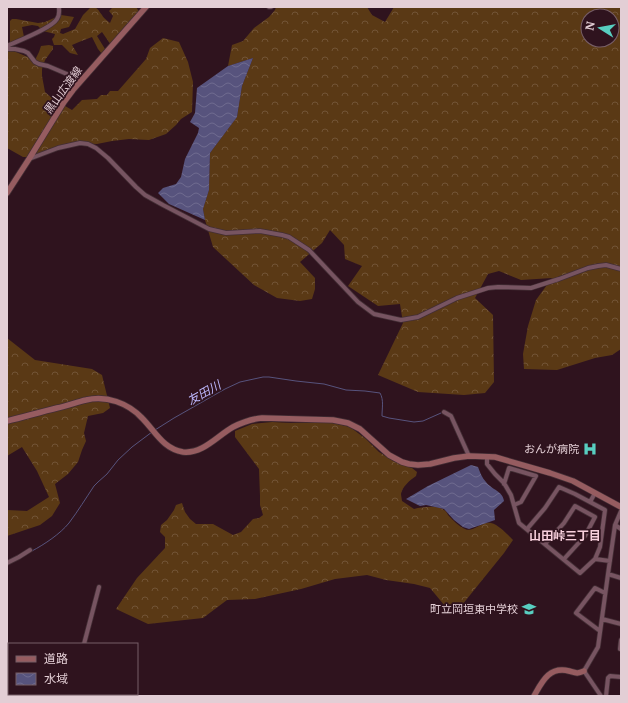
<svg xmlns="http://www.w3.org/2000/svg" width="628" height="703" viewBox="0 0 628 703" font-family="Merriweather,'Noto Sans JP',serif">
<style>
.forest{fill:url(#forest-crowns);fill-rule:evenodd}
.water{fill:url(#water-waves)}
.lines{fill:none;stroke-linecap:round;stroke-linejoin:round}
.stream{stroke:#57537d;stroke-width:1}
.street-casing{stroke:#432e35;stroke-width:5.5}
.secondary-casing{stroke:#432e35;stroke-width:7}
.street{stroke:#775461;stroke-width:4}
.secondary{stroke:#965c60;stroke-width:5.5}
.labels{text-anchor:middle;stroke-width:3.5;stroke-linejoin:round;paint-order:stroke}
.street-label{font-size:11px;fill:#e3ced5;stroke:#2f131e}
.poi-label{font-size:11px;fill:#e3ced5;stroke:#2f131e;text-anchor:end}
.water-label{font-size:12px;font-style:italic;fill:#beb8fe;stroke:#2f131e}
.neighbourhood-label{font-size:12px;font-weight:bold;fill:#f8d0dd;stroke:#2f131e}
</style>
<defs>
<pattern id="forest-crowns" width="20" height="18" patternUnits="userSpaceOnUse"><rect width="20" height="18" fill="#5a3915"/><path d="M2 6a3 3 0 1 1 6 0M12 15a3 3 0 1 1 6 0" fill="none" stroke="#725436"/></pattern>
<pattern id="water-waves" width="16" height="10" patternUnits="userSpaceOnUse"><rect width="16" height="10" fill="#57537d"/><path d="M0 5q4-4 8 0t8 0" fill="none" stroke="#6f6b8f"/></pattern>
</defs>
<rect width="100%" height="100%" fill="#2f131e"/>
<path class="forest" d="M91 7C98 7 98 10 102 15 103 18 107 20 110 23L113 16 109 11 113 7H136L138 10 139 12 111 45 102 32 97 36 105 49 102 54 98 49 92 37 79 42 72 45 78 55 70 53 62 45H54L52 39 54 37 55 34 43 31 38 26 32 25 22 27 24 37 10 43V21L12 19H16L38 23 45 22 61 15 74 17 69 27 61 29 60 33 63 34 75 29 83 15Z
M276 7H367L372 15 385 22 394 7H621V349L612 355 595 358 557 370 524 369 523 354 528 326 536 300 552 278 521 280 499 271 488 274 475 298 493 315 494 382 485 393 464 395 418 392 378 375 403 323 400 304 378 306 348 286 362 266 345 259 344 245 330 230 322 243 300 262 315 278V289L312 299 300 301 277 298 254 285 213 247 205 220 203 209 209 190 210 153 237 117 242 86 253 58 228 66 232 45 243 41 254 28 269 17 275 10ZM588 16H612V40H588Z
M163 38 179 42 188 62 193 82 192 112 181 119 176 125 166 134 149 140 129 139 112 141 97 144 68 143 34 156 27 157H23L7 148V46H10L16 52 35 60 39 52 41 46 49 45 53 46V49L45 60 42 69V76L45 92 53 99 72 110 82 100 97 99 101 95H107L110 91H118L146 59 150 48Z
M7 338 35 360 92 369 102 375 110 408 103 413 88 416 84 433 86 441 82 450 78 462 68 474 55 484 60 503 52 516 40 525 7 536V510L27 511 49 497 37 471 22 447 7 456Z
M272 422 291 423 330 422 350 427 366 439 379 452 395 462 405 465 412 468 417 472 416 476C410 480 402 487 401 494 401 495 402 500 402 501L414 509C423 507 437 505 444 510 446 511 447 513 448 515 453 520 458 526 465 529 473 533 482 521 491 523 499 525 507 534 513 540L504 553 462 605 445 606 430 588 414 584 386 580 367 575 335 579 301 589 255 599 227 600 203 618 148 624 116 609 137 578 165 548V537L160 532 161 525 167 520 174 510 176 505 182 503 185 512 190 519 196 524H213L233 535 241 532 253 519 259 518 263 515 260 505V496L259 469 235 437V431L252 424Z"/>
<path class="water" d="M253 58 242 86 237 117 210 153 209 190 203 209 205 220 169 204 158 193 163 188 176 184 181 177 185 159 198 133 199 128 190 122 195 113 197 88 228 66Z
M471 465 478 467C480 472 482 478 486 482 492 490 503 491 504 501L494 510 495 520 469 529 463 527 454 520 444 509 426 505 420 506 406 499 428 486Z"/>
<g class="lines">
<path class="stream" d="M155 430 174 418 225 389 240 382 263 377H269L296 381 324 384 346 390 365 391 380 393C384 400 382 408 382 416L389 418 414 422 423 421 441 413
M32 551C45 544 60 534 69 523 78 511 86 498 94 486L98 482 107 474 118 460 132 447 152 432"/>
<defs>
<path id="street" d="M269 7H271
M7 46C18 41 52 28 57 19 60 15 59 12 59 7
M7 49H15L24 51 28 53 35 62 39 64 48 66 81 80
M29 159 58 148 80 143 88 144 96 148 108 158 136 187 145 195 163 205 209 229 226 233 260 231 282 235 289 237 309 250 358 302 374 314 401 320 418 317 457 298 488 288 498 287 531 288 559 279 588 268 598 266 606 265 621 269
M444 412 451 416 469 456
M487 457V464L495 474 504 483 511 495 519 523 580 573 595 559 610 561
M504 484 509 468 536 476 521 502 514 505
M590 502 605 510 600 547 595 559
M615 525 621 529
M527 529 545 508 559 487 575 494 590 502 595 493
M545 544 564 523 575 506 595 517 585 536 564 559
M7 563 19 557 30 550
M608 574 615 525 621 511
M602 619 621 624
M600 631 576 613 595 588 605 593
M621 640 620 649H621
M84 644 99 587
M70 696 71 694
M601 696 584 671 598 647 608 574 621 578
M606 696 608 678 610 676 621 677"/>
<path id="secondary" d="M7 193 29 159 64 102 73 90 146 7
M7 421C24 417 40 412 57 408 67 406 77 402 86 400 106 395 128 403 142 418 155 431 163 449 183 452 203 454 217 436 233 427 243 422 252 419 262 418L333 420 348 423 360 429 389 455 402 462 409 464 418 465 430 464 454 458 469 456 495 457 550 473 573 481 621 507
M534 696C542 682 549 666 569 671 576 673 577 674 584 671"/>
</defs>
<use href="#street" class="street-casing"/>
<use href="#secondary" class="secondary-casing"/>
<use href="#street" class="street"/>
<use href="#secondary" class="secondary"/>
</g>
<defs>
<symbol id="hospital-bare" viewBox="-9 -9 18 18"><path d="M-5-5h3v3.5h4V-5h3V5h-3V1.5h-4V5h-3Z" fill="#58cec0" stroke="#2f131e" stroke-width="2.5" paint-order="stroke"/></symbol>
<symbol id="school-bare" viewBox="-9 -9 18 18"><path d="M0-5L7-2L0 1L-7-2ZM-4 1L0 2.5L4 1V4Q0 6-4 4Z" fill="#58cec0" stroke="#2f131e" stroke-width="2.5" paint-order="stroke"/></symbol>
</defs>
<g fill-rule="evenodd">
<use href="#hospital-bare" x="580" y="439" width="20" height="20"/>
<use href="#school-bare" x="519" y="599" width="20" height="20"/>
</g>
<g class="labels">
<g class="street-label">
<text transform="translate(63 90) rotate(-54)" y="4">黒山広渡線</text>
</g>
<g class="poi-label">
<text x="579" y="453">おんが病院</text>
<text x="518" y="613">町立岡垣東中学校</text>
</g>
<g class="water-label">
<text transform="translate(204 393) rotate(-29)" y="4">友田川</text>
</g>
<g class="neighbourhood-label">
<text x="565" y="540">山田峠三丁目</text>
</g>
</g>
<rect width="628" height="703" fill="none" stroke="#e3ced5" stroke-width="16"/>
<rect x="8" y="643" width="130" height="52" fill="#2f131e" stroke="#775e67"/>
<rect x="16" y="656" width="20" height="6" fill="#965c60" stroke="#775e67"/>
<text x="44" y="663" font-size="12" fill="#e3ced5">道路</text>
<rect x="16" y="673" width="20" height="12" fill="url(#water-waves)" stroke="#775e67"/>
<text x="44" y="683" font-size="12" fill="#e3ced5">水域</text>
<g transform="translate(600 28) rotate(281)"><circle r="19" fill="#2f131e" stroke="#775e67"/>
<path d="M0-3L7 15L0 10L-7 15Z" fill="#58cec0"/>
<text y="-6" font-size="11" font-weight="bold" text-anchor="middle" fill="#e3ced5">N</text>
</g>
</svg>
